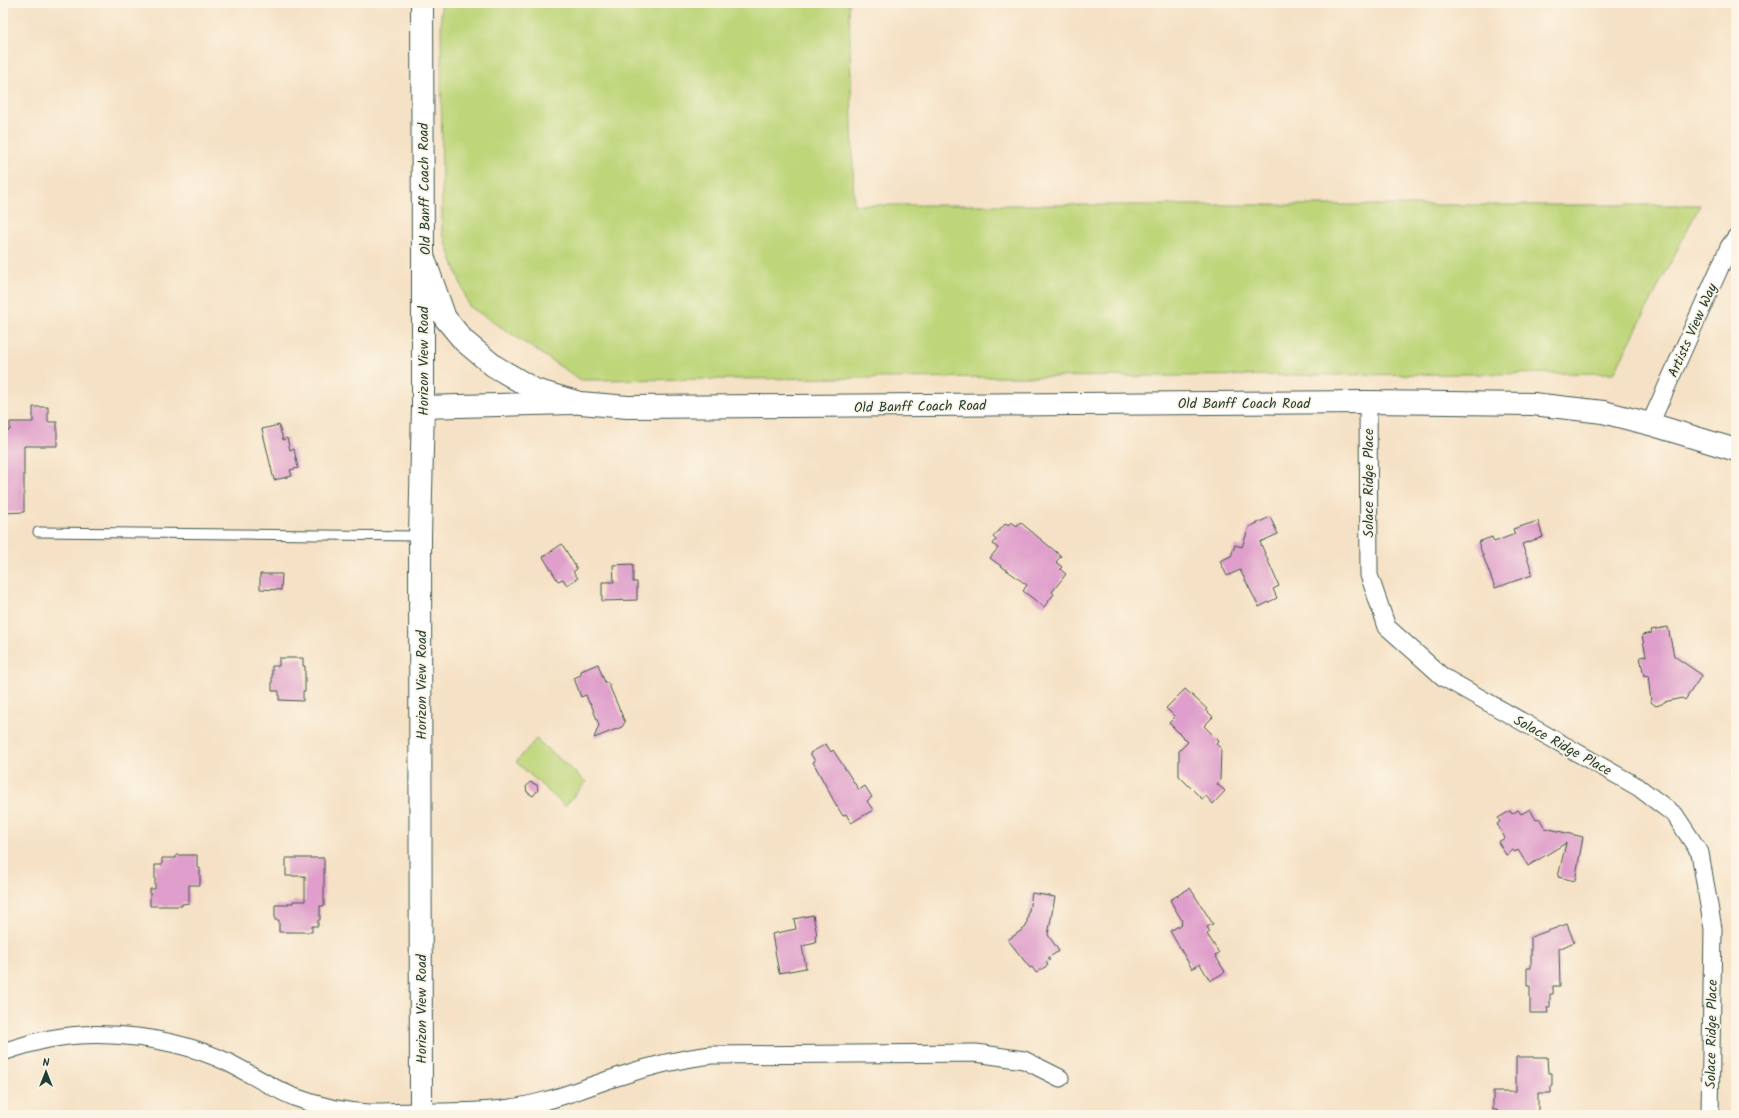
<svg xmlns="http://www.w3.org/2000/svg" width="1739" height="1118" viewBox="0 0 1739 1118" font-family="Kalam,sans-serif">
<style>
.green{fill:#bed579;stroke:#6e8956}
.building{fill:#df9ecb}
.lines{fill:none;stroke-linecap:round;stroke-linejoin:round}
.service-casing{stroke:#3f564a;stroke-width:11}
.minor-casing{stroke:#3f564a;stroke-width:19}
.tertiary-casing{stroke:#3f564a;stroke-width:24}
.secondary-casing{stroke:#3f564a;stroke-width:24}
.service{stroke:#fff;stroke-width:9}
.minor{stroke:#fff;stroke-width:17}
.tertiary{stroke:#fff;stroke-width:22}
.secondary{stroke:#fff;stroke-width:22}
.labels{text-anchor:middle;stroke-width:3.5;stroke-linejoin:round;paint-order:stroke}
.street-label{font-size:14px;fill:#1f3d34;stroke:#fcf5e5}
</style>
<rect width="100%" height="100%" fill="#fcf5e5"/>
<filter id="ink" filterUnits="userSpaceOnUse"><feTurbulence type="fractalNoise" baseFrequency=".025" numOctaves="2"/><feDisplacementMap in="SourceGraphic" scale="8" xChannelSelector="R" yChannelSelector="G"/><feConvolveMatrix kernelMatrix="1 2 1 2 8 2 1 2 1" color-interpolation-filters="sRGB"/></filter>
<filter id="wash" filterUnits="userSpaceOnUse"><feTurbulence type="fractalNoise" baseFrequency=".012" numOctaves="4" result="noise"/><feDisplacementMap in="SourceGraphic" scale="16" xChannelSelector="R" yChannelSelector="G"/><feGaussianBlur stdDeviation="0.9" result="paint"/><feColorMatrix in="noise" values="0 0 0 0 0 0 0 0 0 0 0 0 0 0 0 0 0 1.4 0 .05"/><feComposite in="paint" operator="in"/></filter>
<g filter="url(#wash)">
<rect width="100%" height="100%" fill="#f5e1c5"/>
<path class="green" d="M441 3H849L854 205H1700L1614 373 581 380 469 306 442 232Z
M536 739 586 782 565 806 516 762Z"/>
<g id="blocks">
<path class="building" d="M33 407H48V422H57V446H24V512L3 513V431L10 430V422H33Z
M279 425 283 440 287 438 290 450 294 449 298 468 290 470 292 476 274 480 262 429Z
M1270 517 1278 534 1260 542 1279 586 1273 589 1277 598 1259 607 1240 570 1227 576 1220 561 1231 556 1235 545 1242 547 1249 527Z
M1538 521 1543 537 1522 544 1532 571H1530L1532 575 1495 588 1478 542 1492 537 1494 542 1515 534 1513 529Z
M1011 522 1017 526 1020 522 1061 556 1056 562 1062 567 1060 569 1066 574 1052 592 1054 594 1044 607 1023 591 1027 585 990 558 998 548 993 544 996 540 993 537 1006 523 1008 525Z
M562 544 577 569 573 572 578 578 567 585 563 579 558 581 543 557Z
M633 564V582H637V600L602 601V582H614L613 565Z
M260 574H282L281 590 260 589Z
M1668 627 1674 656 1702 675 1685 700 1682 698 1664 702 1662 704 1656 706 1651 702 1648 675 1644 676 1640 657 1646 656 1642 635 1652 633 1651 630Z
M279 658H303V666H305V691H303V701L279 700V691H272V666H279Z
M598 664 605 683H608L625 722 622 727 594 738 599 725 591 704 589 703 586 695 581 697 574 678 581 675V671Z
M1185 689 1207 709 1206 710 1213 717 1204 726 1219 741 1216 744 1221 748 1220 781 1217 784 1225 791 1213 804 1206 796 1202 799 1179 776V751L1188 742 1169 723 1175 717 1166 708Z
M826 744 831 752 833 750 859 790 865 786 872 797 867 801 873 810 851 823 846 814 843 816 835 803 813 762 815 761 810 753Z
M530 782 537 785 538 790 533 796 527 792 526 787Z
M1530 809 1536 820 1539 818 1545 828 1583 837 1575 881 1558 877 1566 843 1528 866 1518 850 1515 852 1513 850 1506 855 1498 842 1505 838 1497 824 1500 822 1498 818 1510 811 1512 814 1518 810 1521 814Z
M176 855H197V868H200V885H189V903L182 904V906H150V889H155V865H162V858H176Z
M286 858H324V906H320V920H318V926H312V932H279V920H275V905H288V903H293V901H305V876H286Z
M1190 888 1213 924 1207 927 1210 932 1207 934 1219 953 1215 955 1225 972 1210 981 1200 964 1192 969 1170 931 1182 924 1181 922 1182 921 1170 900Z
M1032 893 1055 897 1048 935 1059 951 1048 958 1050 960 1046 962 1048 965 1036 973 1032 967 1030 968 1008 940 1026 927Z
M813 915 817 935H815L816 943 802 946 806 968 779 973 772 934 796 929 794 919Z
M1567 924 1574 942 1559 949 1560 986H1553V994H1550V1007H1547L1548 1013H1530V986H1527V968H1531V937Z
M1516 1057H1547L1548 1073H1552V1085H1551V1093H1538V1115H1497V1110H1493V1092H1516Z"/>
</g>
</g>
<g filter="url(#ink)">
<use href="#blocks" fill-opacity="0" stroke="#3f564a" stroke-width="1"/>
<g class="lines">
<defs>
<path id="service" d="M38 532 420 536"/>
<path id="minor" d="M1368 402 1369 575 1387 627 1443 677 1638 787 1675 815 1700 853 1713 929 1710 1115
M1650 424 1729 247 1736 237
M3 1052C18 1047 34 1042 49 1039 104 1028 175 1038 225 1061 248 1072 270 1087 294 1097 318 1106 344 1112 369 1113 388 1113 406 1112 424 1112 467 1112 507 1112 548 1100 571 1094 592 1085 614 1078 646 1067 678 1059 711 1055L976 1053 1024 1060 1060 1078"/>
<path id="tertiary" d="M423 407 573 403
M421 1115 420 536 423 407V258"/>
<path id="secondary" d="M422 3 423 256 445 318 464 341 494 366 535 390 580 403 628 407 1368 402 1533 404 1603 412 1650 424 1736 450"/>
</defs>
<use href="#service" class="service-casing"/>
<use href="#minor" class="minor-casing"/>
<use href="#tertiary" class="tertiary-casing"/>
<use href="#secondary" class="secondary-casing"/>
<use href="#service" class="service"/>
<use href="#minor" class="minor"/>
<use href="#tertiary" class="tertiary"/>
<use href="#secondary" class="secondary"/>
</g>
</g>
<g class="labels">
<g class="street-label">
<text transform="translate(424 189) rotate(-91)" y="5">Old Banff Coach Road</text>
<text transform="translate(1692 330) rotate(-66)" y="5">Artists View Way</text>
<text transform="translate(423 361) rotate(-90)" y="5">Horizon View Road</text>
<text x="1244" y="408">Old Banff Coach Road</text>
<text transform="translate(920 406) rotate(-1)" y="5">Old Banff Coach Road</text>
<text transform="translate(1368 483) rotate(-90)" y="5">Solace Ridge Place</text>
<text transform="translate(421 685) rotate(-90)" y="5">Horizon View Road</text>
<text transform="translate(1563 745) rotate(29)" y="5">Solace Ridge Place</text>
<text transform="translate(421 1009) rotate(-90)" y="5">Horizon View Road</text>
<text transform="translate(1711 1034) rotate(-89)" y="5">Solace Ridge Place</text>
</g>
</g>
<rect width="1739" height="1118" fill="none" stroke="#fcf5e5" stroke-width="16"/>
<g transform="translate(46 1072)" stroke="#fcf5e5" stroke-width="3" paint-order="stroke">
<path d="M0-3L7 15L0 10L-7 15Z" fill="#1f3d34"/>
<text y="-6" font-size="11" font-weight="bold" text-anchor="middle" fill="#1f3d34">N</text>
</g>
</svg>
